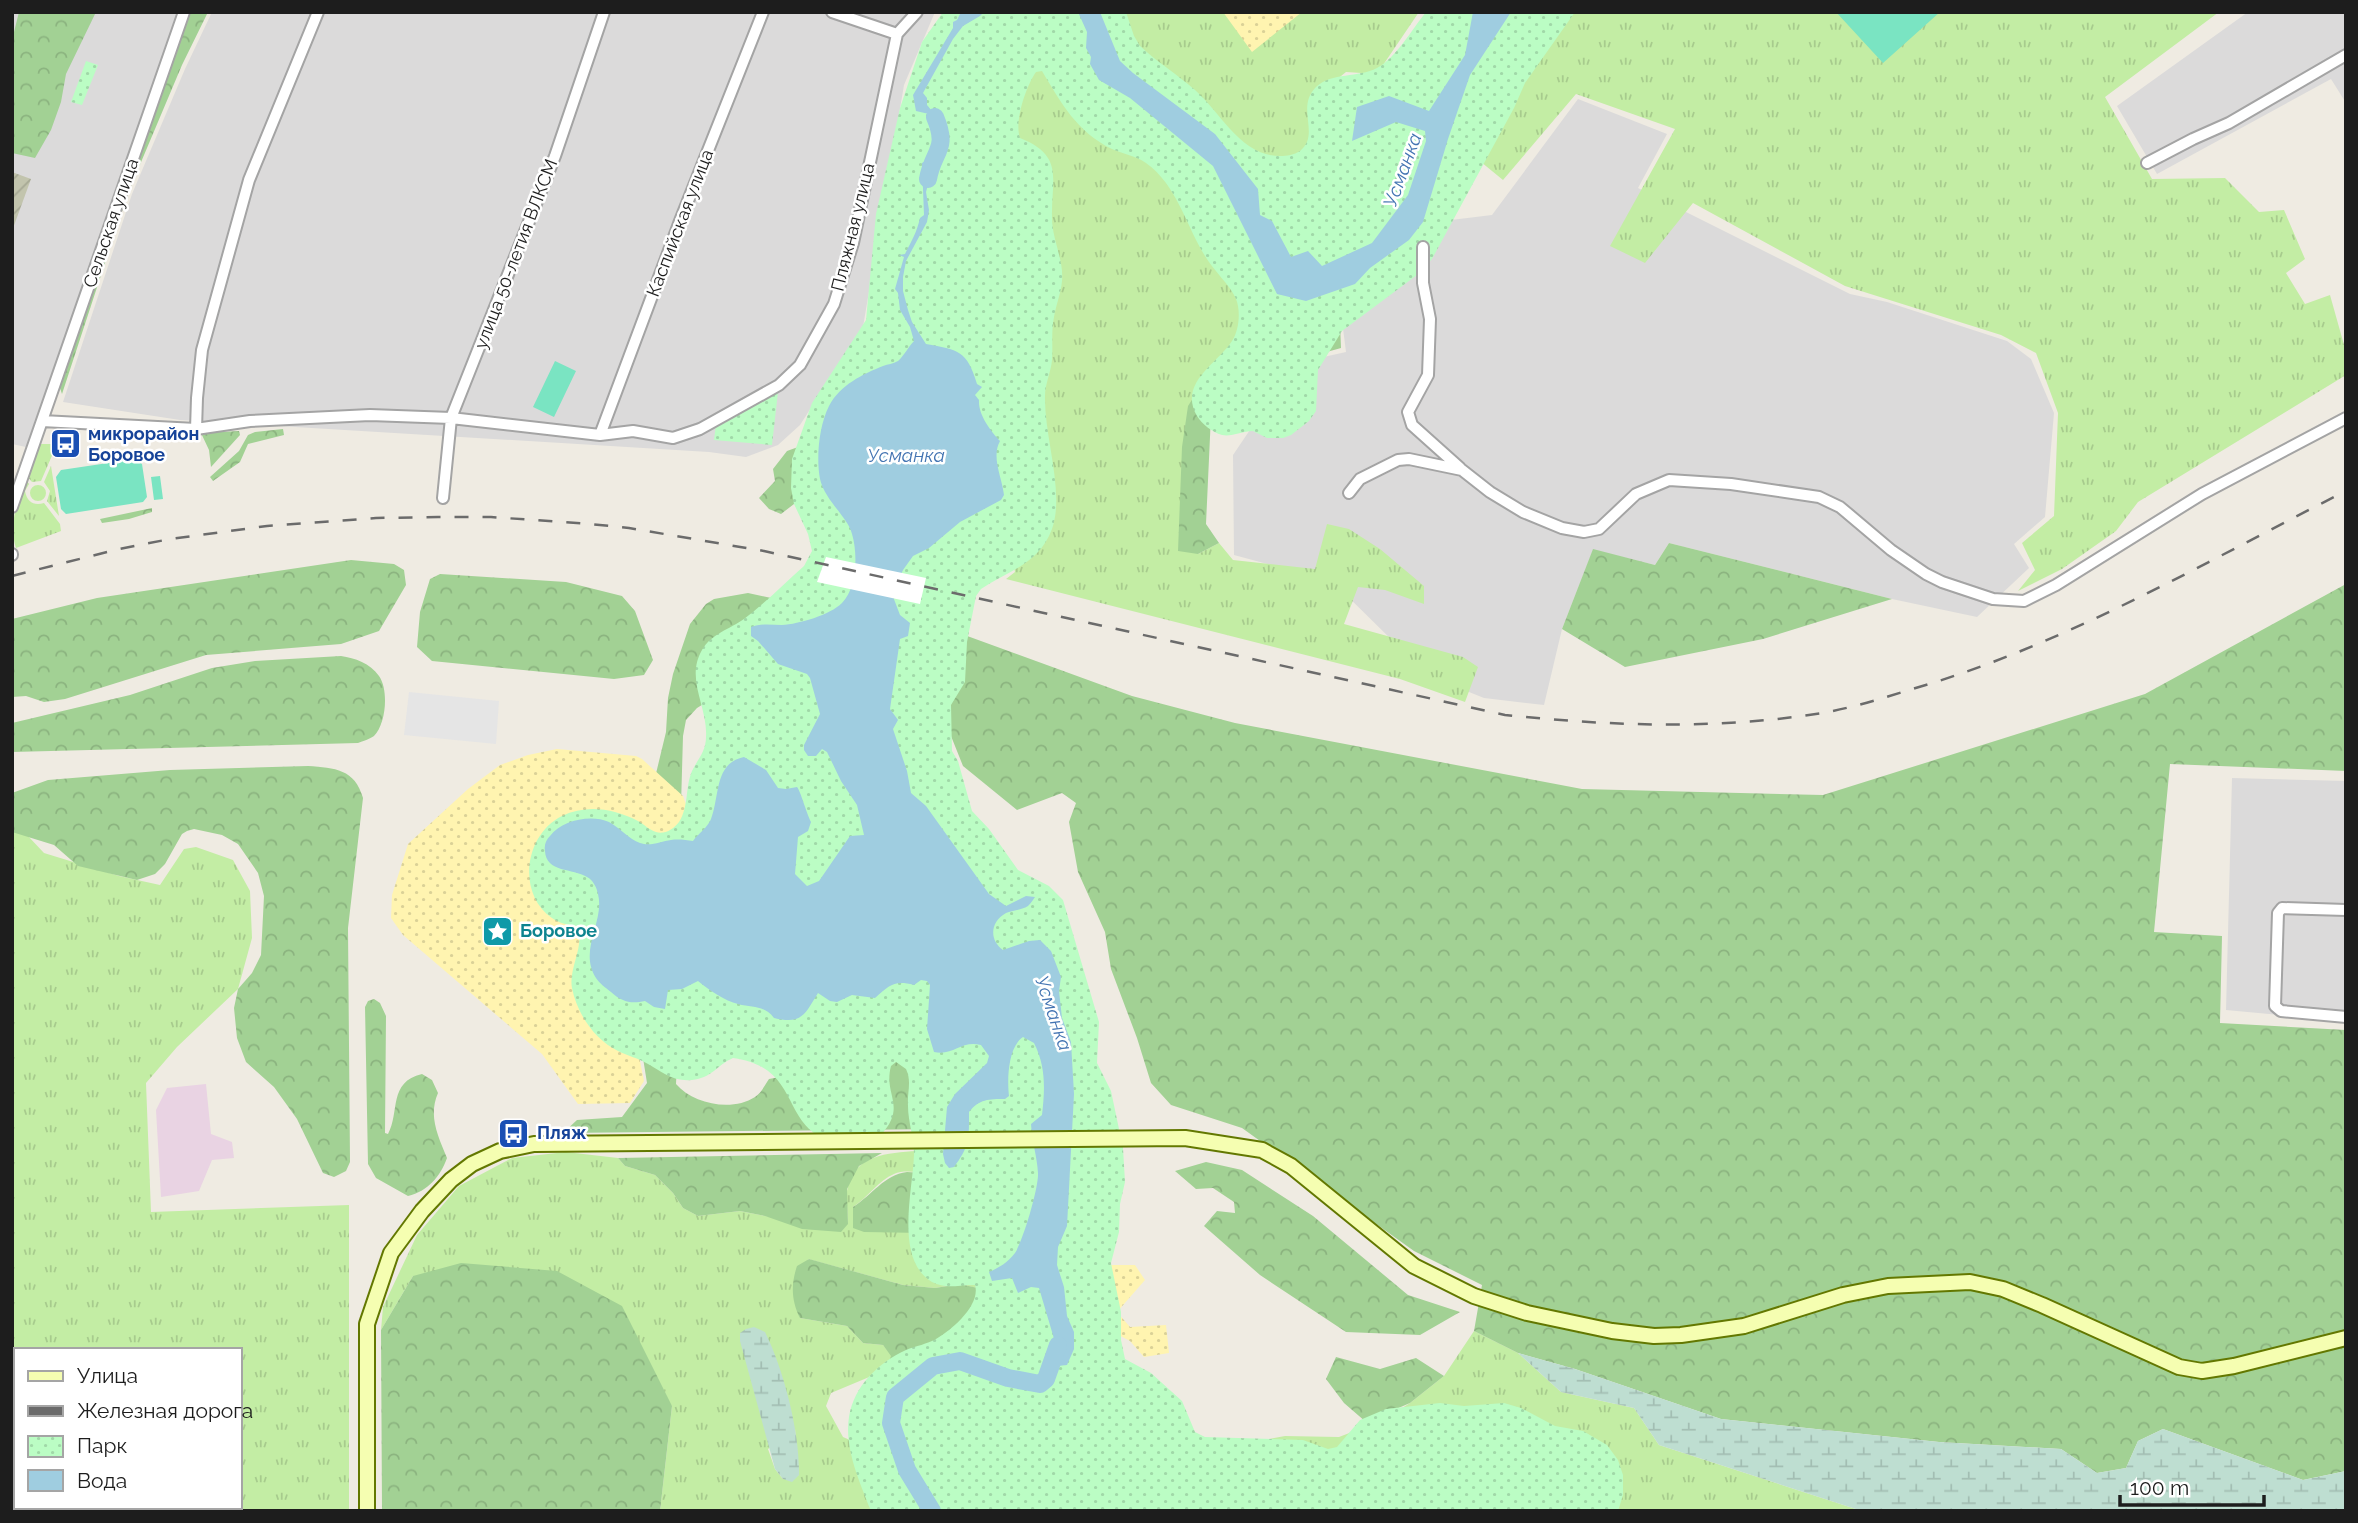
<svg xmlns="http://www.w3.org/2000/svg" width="2358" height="1523" viewBox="0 0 2358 1523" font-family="Raleway,sans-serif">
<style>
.residential{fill:#dbdada}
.industrial{fill:#e9d3e3}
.construction{fill:url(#construction-furrows)}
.grass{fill:url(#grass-tufts);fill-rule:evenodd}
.forest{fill:url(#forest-crowns)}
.wetland{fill:url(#wetland-marsh)}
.sand{fill:url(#sand-dots)}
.park{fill:url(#park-dots)}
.pitch{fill:#7ae4c2}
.parking{fill:#e5e5e5}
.water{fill:#9fcde0}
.pier{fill:#fff}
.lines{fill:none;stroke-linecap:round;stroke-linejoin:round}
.river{stroke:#9fcde0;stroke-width:18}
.street-casing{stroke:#a4a4a4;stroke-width:14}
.secondary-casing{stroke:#637800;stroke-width:18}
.street{stroke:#fff;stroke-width:10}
.secondary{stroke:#f5feb1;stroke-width:14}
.rail{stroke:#6b6b6b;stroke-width:2.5;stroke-dasharray:14 14;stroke-linecap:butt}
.labels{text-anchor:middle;stroke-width:5;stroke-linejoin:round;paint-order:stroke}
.street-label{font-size:18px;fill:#1d1d1d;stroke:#fff}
.transit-label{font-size:18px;font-weight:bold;fill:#164399;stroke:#fff;text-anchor:start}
.culture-label{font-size:18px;font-weight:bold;fill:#0d838f;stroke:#fff;text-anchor:start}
.water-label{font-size:19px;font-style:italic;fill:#4374b2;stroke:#fff}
</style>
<defs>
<pattern id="construction-furrows" width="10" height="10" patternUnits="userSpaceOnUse" patternTransform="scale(1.75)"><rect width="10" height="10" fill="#c2c4ad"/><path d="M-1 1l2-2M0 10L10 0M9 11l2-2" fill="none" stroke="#a6a894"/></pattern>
<pattern id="grass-tufts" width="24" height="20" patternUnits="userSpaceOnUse" patternTransform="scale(1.75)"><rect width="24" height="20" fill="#c3eda4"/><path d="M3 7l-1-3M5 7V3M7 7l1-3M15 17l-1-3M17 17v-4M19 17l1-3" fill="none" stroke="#a7cb8d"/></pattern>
<pattern id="forest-crowns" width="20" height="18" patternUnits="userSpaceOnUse" patternTransform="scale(1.75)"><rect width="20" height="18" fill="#a2d194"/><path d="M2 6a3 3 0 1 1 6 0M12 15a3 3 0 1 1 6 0" fill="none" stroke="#8bb37f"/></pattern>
<pattern id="wetland-marsh" width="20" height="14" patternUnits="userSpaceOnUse" patternTransform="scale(1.75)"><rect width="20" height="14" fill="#beded1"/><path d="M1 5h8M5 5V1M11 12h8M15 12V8" fill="none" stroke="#a3beb3"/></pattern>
<pattern id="sand-dots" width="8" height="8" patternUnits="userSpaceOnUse" patternTransform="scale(1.75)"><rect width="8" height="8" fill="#fff4b0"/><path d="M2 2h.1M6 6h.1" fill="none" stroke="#dad197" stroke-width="1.8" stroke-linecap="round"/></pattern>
<pattern id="park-dots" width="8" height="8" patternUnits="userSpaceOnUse" patternTransform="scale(1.75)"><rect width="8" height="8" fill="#bbfdc4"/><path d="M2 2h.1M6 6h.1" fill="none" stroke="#a0d8a8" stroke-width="1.8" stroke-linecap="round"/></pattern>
</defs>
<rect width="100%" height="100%" fill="#efebe2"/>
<path class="residential" d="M12 12H178L26 447 12 444Z
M212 12H935L904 85 863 327 800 425 778 445 746 457 709 452 180 420 63 402 132 194 185 69Z
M2248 12H2346V103L2331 79 2157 174 2117 106Z
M1578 99 1667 134 1638 188 1850 294 1887 302 2007 341 2031 359 2054 413 2045 517 2014 544 2029 568 1977 617 1892 599 1669 543 1655 565 1593 550 1562 629 1544 705 1484 698 1459 688 1401 649 1333 582 1234 555 1233 455 1279 387 1301 362 1346 352 1339 297 1451 220 1492 215Z
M2232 778 2346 781V1021L2226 1010Z"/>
<path class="industrial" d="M206 1084 211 1134 232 1142 234 1158 212 1160 199 1191 161 1197 156 1110 167 1088Z"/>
<path class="construction" d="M12 172 31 179 12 231Z"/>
<path class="grass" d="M1078 12 1278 306 1206 378 1198 554 1219 543 1233 560 1315 569 1327 524 1349 529 1380 549 1424 586V604L1385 590 1358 587 1344 624 1463 657 1478 667 1465 702 1400 679 1006 579 1015 572 924 90Z
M1100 12H1419L1377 74 1346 72 1330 85 1297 233Z
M1532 12H2219L2105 97 2152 179 2225 178 2259 212 2284 210 2305 259 2286 273 2305 304 2330 295 2346 352V375L2138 502 2116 531 2062 569 2018 591 2035 570 2022 543 2054 516 2058 413 2036 353 2001 335 1845 286 1693 203 1645 263 1610 246 1675 129 1576 94 1503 180 1459 144Z
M36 444H57L41 481 32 482 26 475Z
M51 466 59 516 47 501 50 491 44 482Z
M25 478 29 484 25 491C27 502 34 506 44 503L60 524 61 531 16 548C8 524 18 502 25 478Z
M30 493a8 8 0 1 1 16 0a8 8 0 1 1-16 0Z
M12 819 44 853 119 876 160 885 184 849 196 847 233 860 250 891 252 938 238 989 177 1047 146 1083 151 1212 349 1205V1511H12ZM16 1350H240V1507H16Z
M917 1151 924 1173C915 1172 903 1170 894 1174 879 1180 867 1198 853 1207L923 1233 1045 1305 960 1284 935 1288 903 1285 808 1259 800 1318 847 1326 863 1343 883 1345 892 1356 886 1370 831 1393 826 1406 843 1437 866 1447 905 1511H660L672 1406 413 1276 381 1330 383 1307 417 1235 459 1186 512 1158 566 1152 618 1158 625 1166 655 1175 673 1193 683 1208 698 1216 740 1211 765 1216 848 1224C848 1213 846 1201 847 1191 853 1154 888 1153 917 1151ZM795 1429 799 1475 783 1479 775 1469 768 1449Z
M1474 1331 1518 1353 1561 1392 1634 1408 1659 1445 1862 1511H1363L1236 1445 1285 1436 1339 1437 1383 1420 1410 1403 1444 1376Z"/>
<path class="forest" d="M19 12H96L66 74 61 102 51 130 35 158 12 153V40Z
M186 12H208L182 65 128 193 62 394 59 385Z
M1340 322 1341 348 1316 355 1211 415 1206 524 1219 543 1198 554 1178 551 1182 447 1188 406 1206 378Z
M283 429 284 435 248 444 240 462 213 481 210 477 239 451 248 435 255 432Z
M239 431 240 435 211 467 209 450 201 433Z
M809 443 794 504 781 514 769 509 759 498 775 481 773 469 787 451Z
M152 508V512L129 519 102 523 100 519Z
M1669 543 1892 599 1763 639 1625 667 1562 629 1593 549 1655 565Z
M351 560 394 564 404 570 406 585 379 631 341 644 206 655 65 699 44 702 26 696 12 697V619L97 598Z
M440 574 566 582 622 596 635 611 653 660 644 675 614 679 432 661 417 647 420 612 430 579Z
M2346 584V771L2170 764 2154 932 2222 936 2220 1023 2346 1030V1471L2303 1480 2163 1429 2138 1441 2126 1468 2097 1473 2061 1449 1939 1442 1721 1419 1575 1369 1518 1353 1474 1331 1482 1285 1414 1251 1242 1128 1171 1105 1151 1083 1137 1038 1111 969 1105 932 1078 872 1069 822 1076 803 1062 793 1017 810 963 766 945 721 959 633 1132 696 1235 723 1582 789 1823 795 2145 694Z
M748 593 776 599 718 695 697 708 686 720 683 736 681 806 653 786 666 732 668 698 673 674 690 624 706 604 714 599Z
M341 656C355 658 370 663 379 676 389 690 386 724 374 736 370 739 363 741 358 743L12 752V723L130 695 212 668 255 661Z
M308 766C335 768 355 769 363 798L348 928 350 1162 346 1171 334 1177 323 1173 297 1119 274 1087 246 1062 237 1038 234 1008 238 989 252 973 261 955 264 896 258 873 238 844 222 835 194 829 187 831 182 834 165 864 155 874 137 880 78 866 54 845 12 832V793L48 780 170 770Z
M374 999 380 1003 386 1016 385 1133 388 1134C400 1112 388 1082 422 1074L432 1080 438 1093C428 1116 438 1136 447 1158 440 1177 428 1191 408 1196L376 1178 368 1164 365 1007 368 1001Z
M885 1010 941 1129 563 1133 577 1120 622 1117 647 1083 643 1058 677 1063 676 1084C693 1104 732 1112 755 1097 761 1093 765 1085 769 1079L790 1075Z
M882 1153 859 1166 847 1189 848 1224 841 1232 802 1229 765 1216 740 1211 698 1216 683 1208 673 1193 655 1175 625 1166 618 1158Z
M1206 1162 1242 1170 1313 1216 1408 1295 1460 1312 1420 1335 1346 1332 1260 1275 1204 1226 1217 1211 1235 1213 1234 1202 1213 1188 1196 1189 1175 1171Z
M907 1172 924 1173 923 1233 864 1232 853 1228V1207C872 1195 884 1175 907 1172Z
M809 1259 903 1285 935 1288 960 1284 982 1289 1000 1302 886 1370 891 1356 883 1345 863 1343 847 1326 800 1318C791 1300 791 1284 797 1266Z
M461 1263 557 1271 622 1306 672 1406 660 1511H382L381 1330 413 1276Z
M1336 1357 1380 1369 1416 1358 1444 1376 1410 1403 1366 1422 1344 1403 1326 1379Z"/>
<path class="wetland" d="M754 1327 765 1332C784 1370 800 1433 799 1475L792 1482 783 1479 775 1469 740 1341V1333L746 1329Z
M1518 1353 1575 1369 1721 1419 1939 1442 2061 1449 2097 1473 2126 1468 2138 1441 2163 1429 2303 1480 2346 1471V1511H1862L1659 1445 1634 1408 1561 1392Z"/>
<path class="sand" d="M1223 12H1302L1252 52Z
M557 749 636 756 642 759 683 796 693 824 638 1051 644 1081 630 1103 578 1104 542 1054 403 935 391 918 392 895 408 844 468 789 500 765 528 755Z
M1100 1265H1135L1145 1280 1117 1312 1130 1327 1166 1325 1169 1353 1144 1357 1130 1341 1105 1328Z"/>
<path class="park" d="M943 12H1126L1134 36 1140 46C1157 62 1177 74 1195 90 1221 113 1241 156 1280 156 1287 156 1294 155 1300 151 1321 134 1295 108 1316 87 1332 72 1358 78 1377 68 1395 59 1413 28 1426 12H1575L1525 83 1514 108 1432 259 1417 275 1342 331 1318 370 1316 411 1309 421 1291 435 1283 438H1267L1253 431C1242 431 1232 437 1222 435 1212 432 1202 424 1197 416 1178 383 1217 364 1232 341 1239 331 1241 311 1236 299 1231 286 1213 270 1205 256 1186 226 1177 185 1146 163 1136 156 1123 154 1112 149 1077 132 1061 103 1042 71L1036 72C1026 86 1014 122 1020 138 1065 156 1051 179 1052 218 1052 239 1064 260 1062 281 1061 293 1056 305 1054 317 1051 332 1053 345 1052 360 1051 372 1045 384 1045 396 1044 437 1065 492 1052 529 1039 564 1010 570 981 589L976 596 967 642 965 682 951 705 952 751 958 761 972 811 989 829 1018 870 1049 886 1063 900 1099 1022 1097 1063 1111 1091 1123 1148 1125 1182 1120 1204 1119 1232 1111 1263 1121 1312V1340L1125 1359 1151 1373 1182 1401 1195 1432 1205 1437 1303 1440 1328 1449 1337 1447 1360 1420 1386 1409 1440 1403 1464 1406 1504 1403 1521 1408 1555 1426 1583 1431 1607 1445 1618 1460 1623 1475V1495L1618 1511H871C860 1483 844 1448 849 1417 854 1386 878 1363 906 1350 916 1346 927 1344 936 1339 952 1330 981 1305 975 1285 960 1284 947 1290 932 1282 894 1259 913 1191 914 1154 914 1137 908 1122 908 1106 907 1092 912 1082 906 1069L896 1062 891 1066C883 1096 908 1106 880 1136 867 1137 837 1144 827 1140 781 1123 800 1067 733 1058 717 1065 712 1078 692 1080 673 1082 662 1072 648 1064 638 1058 628 1056 618 1051 595 1040 577 1014 572 988 568 968 587 942 576 926 567 925 559 923 552 918 516 893 525 834 562 816 587 804 614 809 638 821 644 824 649 830 656 832 664 835 674 829 679 822 689 807 685 787 692 771 698 759 706 751 706 737 708 707 685 679 702 650 711 634 730 629 744 619 765 603 784 584 804 566L812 551 808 534 794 504 791 488 792 459 812 403 866 320 876 214 900 108 922 42Z
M86 61 98 65 82 105 71 102Z
M778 392 772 445 714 440 716 424Z"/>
<path class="pitch" d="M1836 12H1940L1883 63Z
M555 361 576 371 554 417 533 407Z
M135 459 142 464 147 497 143 502 66 514 61 509 56 477 61 470Z
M160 476 163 499 154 500 151 477Z"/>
<path class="parking" d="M409 692 499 701 496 744 404 735Z"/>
<path class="water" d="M961 12H984L980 16 963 26 953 39 923 93 927 98V105L937 117 943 131 926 192 929 210 927 222 906 261 903 277V291L908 310 912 322 926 344C958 350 967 350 977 384L982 387 975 395 979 400C978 415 991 431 1000 441 991 457 1002 477 1004 495L1001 500 960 522 929 548 913 556 903 570 892 594 900 615 910 623 908 636 900 639 890 709 898 720 893 729 907 771 911 793 926 806 989 894 1006 906 1026 896 1035 897C1033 900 1031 903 1028 906 1022 910 1013 910 1006 913 990 922 989 940 1003 950L1029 941 1040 940 1051 951 1061 977 1059 991 1062 1018 1071 1042 1074 1094 1067 1226 1058 1247 1057 1265 1064 1287 1067 1316 1074 1332V1349L1067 1365 1048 1367 1055 1342 1039 1288 1031 1287 1018 1293 1012 1278 992 1281 989 1272C999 1268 1008 1262 1015 1253 1023 1241 1039 1187 1038 1173 1037 1157 1032 1141 1031 1124L1042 1115C1045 1090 1046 1066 1034 1043L1023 1037C1008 1047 1007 1079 1009 1096L1005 1099C989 1099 979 1099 969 1112 969 1137 970 1146 954 1167L949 1168 945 1163 943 1154 947 1107 955 1094 987 1063 989 1056 981 1045C961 1040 954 1056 934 1052L927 1029 930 985 927 981 921 980 914 985C894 980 890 985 875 998L852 995 837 1002 830 1001 818 993C805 1014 802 1025 774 1018 764 1005 753 1008 738 1004 725 1001 709 990 698 981L682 989 668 990 665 1009 654 1007 645 1001C631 1004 622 1002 611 992 606 988 599 983 596 978 578 950 605 922 598 894 597 888 593 880 587 877 573 868 546 873 545 851 544 845 546 840 550 836 562 820 591 814 609 822 620 828 629 839 640 843 651 847 661 841 671 840 678 839 686 840 693 841 698 834 708 827 711 819 720 796 714 763 744 757L766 770 778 788 786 789 797 787C801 792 806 812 811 822L808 831 798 837 795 874 807 886 819 881 850 836 864 835 857 805 841 781 827 752 822 749 816 756H808L804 750V745L820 714 810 678 807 674 778 664 758 641 751 636V627C761 623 772 625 782 625 799 624 830 615 842 603 857 588 858 554 852 534 848 517 825 501 820 479 816 457 819 426 829 406 840 385 863 374 883 366 888 364 893 364 898 361 904 356 908 347 914 341L910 327 900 310 898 293 895 289 904 257 899 255 905 254C911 242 917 232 920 218L924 215 922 163C925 161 929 160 932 157 942 146 934 126 929 114L916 111 913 95 953 28V22L957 20Z
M1078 12H1100L1120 61 1133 73 1215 134 1258 189 1260 215 1272 221 1291 257 1308 251 1322 266 1372 243 1408 195 1426 141 1425 131 1396 122 1352 141 1357 107 1389 96 1429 111 1465 55 1473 12H1511L1470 75 1448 139 1423 222 1409 240 1370 268 1355 284 1306 301 1277 294 1213 166 1130 98 1099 80 1090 64 1091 57 1086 48 1087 32Z"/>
<path class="pier" d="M826 557 926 578 920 604 817 582Z"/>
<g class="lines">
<path class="river" d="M928 179C933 150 949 150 935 117
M932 1511 907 1470 891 1423 895 1397 933 1366 960 1361 1008 1378 1040 1384 1046 1379 1058 1345"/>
<defs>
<path id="street" d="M832 12 897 34
M2147 163 2193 139 2229 123 2346 55
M1423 247V283L1430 319 1428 375 1408 412 1412 425 1460 468
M42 421 196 429 250 421 370 415 451 418 600 435 633 431 673 438 700 429 779 385 800 365 834 304 853 243 897 34 917 12
M196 429 197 398 202 350 249 180 318 12
M600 435 680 221 763 12
M1349 493 1360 479 1398 460 1409 459 1462 470 1490 492 1523 512 1562 528 1584 532 1599 529 1636 494 1669 480 1731 484 1819 497 1840 507 1891 550 1926 574 1942 582 1993 599 2024 601 2056 585 2202 494 2346 418
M443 498 451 418 555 156 604 12
M12 507 184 12
M12 554V555
M2346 910 2282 908 2278 913 2275 1006 2281 1011 2346 1017"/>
<path id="secondary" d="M367 1511V1324L391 1253 422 1211 451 1180 472 1164 500 1151 534 1144 1185 1138 1262 1150 1291 1166 1414 1266 1474 1296 1527 1313 1612 1331 1654 1336 1681 1335 1744 1326 1843 1295 1888 1286 1970 1282 2003 1289 2042 1305 2179 1367 2202 1371 2234 1366 2346 1338"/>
</defs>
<use href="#street" class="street-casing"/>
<use href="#secondary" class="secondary-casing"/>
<use href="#street" class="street"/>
<use href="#secondary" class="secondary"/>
<path class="rail" d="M12 576 119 549 170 539 267 526 376 518 438 517H491L590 524 629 528 764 551 1505 715C1611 726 1716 730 1822 713 1851 708 1880 699 1909 690 2063 646 2203 563 2346 491"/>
</g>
<defs>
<symbol id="bus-square" viewBox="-11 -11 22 22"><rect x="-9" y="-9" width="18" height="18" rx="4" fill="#1a4fb4" stroke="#fff"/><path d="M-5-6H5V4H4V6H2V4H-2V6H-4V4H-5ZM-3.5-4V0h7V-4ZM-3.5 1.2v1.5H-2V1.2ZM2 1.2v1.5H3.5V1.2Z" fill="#fff"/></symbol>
<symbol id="sight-square" viewBox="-11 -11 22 22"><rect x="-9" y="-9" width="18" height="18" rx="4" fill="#0f9aa8" stroke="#fff"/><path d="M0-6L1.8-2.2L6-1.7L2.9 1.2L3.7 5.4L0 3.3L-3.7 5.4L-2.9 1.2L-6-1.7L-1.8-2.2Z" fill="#fff"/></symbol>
</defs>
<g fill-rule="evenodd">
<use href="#bus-square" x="48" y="426" width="35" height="35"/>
<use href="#sight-square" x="480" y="914" width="35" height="35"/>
<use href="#bus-square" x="496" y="1116" width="35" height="35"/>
</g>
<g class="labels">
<g class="street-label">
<text transform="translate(111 223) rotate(-71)" y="6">Сельская улица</text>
<text transform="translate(680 223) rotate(-69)" y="6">Каспийская улица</text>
<text transform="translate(853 227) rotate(-76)" y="6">Пляжная улица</text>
<text transform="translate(516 254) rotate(-69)" y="6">улица 50-летия ВЛКСМ</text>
</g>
<g class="transit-label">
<text x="88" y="440">микрорайон<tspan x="88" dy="21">Боровое</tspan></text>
<text x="537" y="1139">Пляж</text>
</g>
<g class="culture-label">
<text x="520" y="937">Боровое</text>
</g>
<g class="water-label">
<text transform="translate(1402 170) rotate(-70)" y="7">Усманка</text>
<text x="906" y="462">Усманка</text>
<text transform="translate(1054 1013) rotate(71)" y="7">Усманка</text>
</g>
</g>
<rect width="2358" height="1523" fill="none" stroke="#1d1d1d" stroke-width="28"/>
<rect x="14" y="1348" width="228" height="161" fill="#ffffff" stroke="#a5a5a5" stroke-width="2"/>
<rect x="28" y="1371" width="35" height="10" fill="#f5feb1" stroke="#a5a5a5" stroke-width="2"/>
<text x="77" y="1383" font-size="21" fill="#1d1d1d">Улица</text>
<rect x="28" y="1406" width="35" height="10" fill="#6b6b6b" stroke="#a5a5a5" stroke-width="2"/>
<text x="77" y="1418" font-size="21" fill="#1d1d1d">Железная дорога</text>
<rect x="28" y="1436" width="35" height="21" fill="url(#park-dots)" stroke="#a5a5a5" stroke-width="2"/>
<text x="77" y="1453" font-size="21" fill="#1d1d1d">Парк</text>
<rect x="28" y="1470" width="35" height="21" fill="#9fcde0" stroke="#a5a5a5" stroke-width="2"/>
<text x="77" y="1488" font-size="21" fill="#1d1d1d">Вода</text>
<path d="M2120 1495v10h144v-10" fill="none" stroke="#1d1d1d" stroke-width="3.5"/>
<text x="2130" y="1495" font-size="21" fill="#1d1d1d" stroke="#ffffff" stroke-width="5" paint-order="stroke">100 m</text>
</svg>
